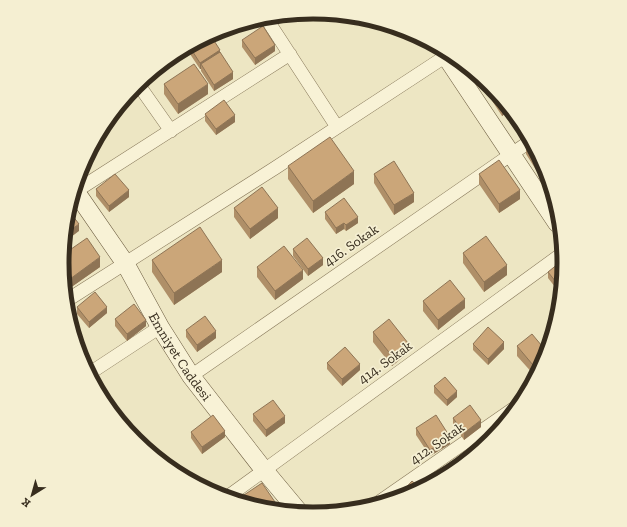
<svg xmlns="http://www.w3.org/2000/svg" width="627" height="527" viewBox="0 0 627 527" font-family="'Zilla Slab',serif">
<style>
.lines{fill:none;stroke-linecap:round;stroke-linejoin:round}
.street-casing{stroke:#87785a;stroke-width:14}
.secondary-casing{stroke:#69593d;stroke-width:19}
.street{stroke:#f8f2d6;stroke-width:13}
.secondary{stroke:#f8f2d6;stroke-width:18}
.wall{fill:#af8f68}
.shaded-wall{fill:#8e7455}
.building{fill:#cba679;stroke:#8e7455}
.labels{text-anchor:middle;stroke-width:3.5;stroke-linejoin:round;paint-order:stroke}
.street-label{font-size:14px;fill:#372d1e;stroke:#f5efd2}
.rim{fill:none;stroke:#372d1e;stroke-width:5}
</style>
<rect width="100%" height="100%" fill="#ede6c3"/>
<g class="lines">
<defs>
<path id="street" d="M268 21 337 127
M138 84 171 131
M76 191 290 54
M69 299 275 168 446 56
M90 373 160 327
M191 376 529 142
M226 498 563 253
M379 502 513 409"/>
<g id="secondary">
<path d="M445 55 557 223"/>
<path id="s1" d="M76 192 125 263 160 327 191 376 264 470 299 512"/>
</g>
</defs>
<use href="#street" class="street-casing"/>
<use href="#secondary" class="secondary-casing"/>
<use href="#street" class="street"/>
<use href="#secondary" class="secondary"/>
</g>
<path class="wall" d="M211 36 220 52 233 79 214 91 201 71V69H200L188 51Z
M242 40 275 51 255 65 242 47Z
M164 84 208 94 178 114 164 94Z
M489 86 509 111 502 116 489 96Z
M205 114 235 122 216 135 205 121Z
M512 116 525 136 523 138 512 121Z
M526 147 546 167 551 191 540 175V171L538 173 526 154Z
M288 166 354 184 313 213 288 179Z
M374 174 414 202 394 215 374 183Z
M479 174 520 199 499 213 479 184Z
M96 189 129 197 109 212 96 196Z
M234 208 278 218 250 239 234 217Z
M325 212 358 223 346 231 344 229 336 234 325 219Z
M293 249 323 265 308 276 293 256Z
M463 253 507 275 484 292 463 263Z
M152 260 222 272 174 305 152 272Z
M62 263 100 267 70 288 66 283Z
M565 264 559 292 548 278V272Z
M257 267 303 279 275 300 257 277Z
M423 301 465 308 438 330 423 311Z
M77 307 107 313 89 328 77 314Z
M115 319 146 326 127 341 115 326Z
M186 330 216 338 197 352 186 337Z
M373 332 408 353 392 366 373 342Z
M473 344 504 349 488 365 473 350Z
M517 346 546 360 535 376 517 356Z
M327 363 360 370 342 386 327 369Z
M434 386 457 397 447 406 434 393Z
M253 414 285 423 266 437 253 421Z
M453 418 481 427 464 440 453 424Z
M416 428 450 444 430 456 416 435Z
M191 432 225 437 202 454 191 438Z
M244 495 275 507 244 501Z"/>
<path class="shaded-wall" d="M275 45V51L255 65V58Z
M220 50V57L201 64V69H200V63Z
M233 72V79L214 91V85Z
M208 84V94L178 114V104Z
M504 105 509 111 502 116V106Z
M235 115V122L216 135V129Z
M523 132 525 136 523 138Z
M542 162 545 166 540 168V171L538 173V166Z
M354 171V184L313 213V201Z
M129 190V197L109 212V206Z
M520 190V199L499 213V204Z
M414 193V202L394 215V205Z
M278 208V218L250 239V229Z
M358 217V223L346 231V225Z
M344 223V229L336 234V228Z
M79 224V231L67 240 68 232Z
M100 257V267L70 288V279Z
M323 258V265L308 276V269Z
M222 260V272L174 305V293Z
M507 265V275L484 292V282Z
M303 270V279L275 300V291Z
M465 299V308L438 330V320Z
M107 307V313L89 328V322Z
M146 320V326L127 341V334Z
M216 331V338L197 352V345Z
M504 342V349L488 365V359Z
M408 343V353L392 366V356Z
M360 364V370L342 386V379Z
M457 391V397L447 406V400Z
M285 416V423L266 437V430Z
M481 420V427L464 440V433Z
M225 431V437L202 454V447Z
M450 437V444L430 456V450Z
M275 502V507L269 506Z"/>
<path class="building" d="M263 26 275 45 255 58 242 40Z
M211 36 220 50 200 63 191 49Z
M220 52 233 72 214 85 201 64Z
M194 64 208 84 178 104 164 84Z
M490 85 492 86 504 105 502 106 489 86Z
M224 100 235 115 216 129 205 114Z
M330 137 354 171 313 201 288 166Z
M530 144 542 162 538 166 526 147Z
M499 160 520 190 499 204 479 174Z
M394 161 414 193 394 205 374 174Z
M544 165 546 167 549 182 540 168Z
M115 174 129 190 109 206 96 189Z
M262 187 278 208 250 229 234 208Z
M344 198 358 217 346 225 344 223 336 228 325 212Z
M72 215 79 224 68 232Z
M200 227 222 260 174 293 152 260Z
M486 236 507 265 484 282 463 253Z
M87 238 100 257 70 279 63 269 62 263 64 254Z
M307 238 323 258 308 269 293 249Z
M284 246 303 270 275 291 257 267Z
M564 259 565 264 560 287 548 272Z
M450 280 465 299 438 320 423 301Z
M95 292 107 307 89 322 77 307Z
M134 304 146 320 127 334 115 319Z
M205 316 216 331 197 345 186 330Z
M389 319 408 343 392 356 373 332Z
M488 327 504 342 488 359 473 344Z
M532 334 547 352 546 360 538 371 517 346Z
M345 347 360 364 342 379 327 363Z
M81 357 85 363 84 364 81 360Z
M445 377 457 391 447 400 434 386Z
M273 400 285 416 266 430 253 414Z
M470 405 481 420 464 433 453 418Z
M213 415 225 431 202 447 191 432Z
M436 415 450 437 430 450 416 428Z
M412 481 421 489 410 496 402 497 399 495Z
M262 483 275 502 269 506 249 502 244 495Z"/>
<g class="labels">
<g class="street-label">
<text transform="translate(351 245) rotate(-35)" y="5">416. Sokak</text>
<text dy="5" stroke="none"><textPath href="#s1" startOffset="195">Emniyet Caddesi</textPath></text>
<text transform="translate(385 362) rotate(-36)" y="5">414. Sokak</text>
<text transform="translate(437 443) rotate(-35)" y="5">412. Sokak</text>
</g>
</g>
<path d="M0 0H627V527H0ZM69 263a244 244 0 1 1 488 0a244 244 0 1 1-488 0Z" fill="#f5efd2" fill-rule="evenodd"/>
<path class="rim" d="M69 263a244 244 0 1 1 488 0a244 244 0 1 1-488 0Z"/>
<g transform="translate(32 495) rotate(217)" stroke="#f5efd2" stroke-width="3" paint-order="stroke">
<path d="M0-3L7 15L0 10L-7 15Z" fill="#372d1e"/>
<text y="-6" font-size="11" font-weight="bold" text-anchor="middle" fill="#372d1e">K</text>
</g>
</svg>
